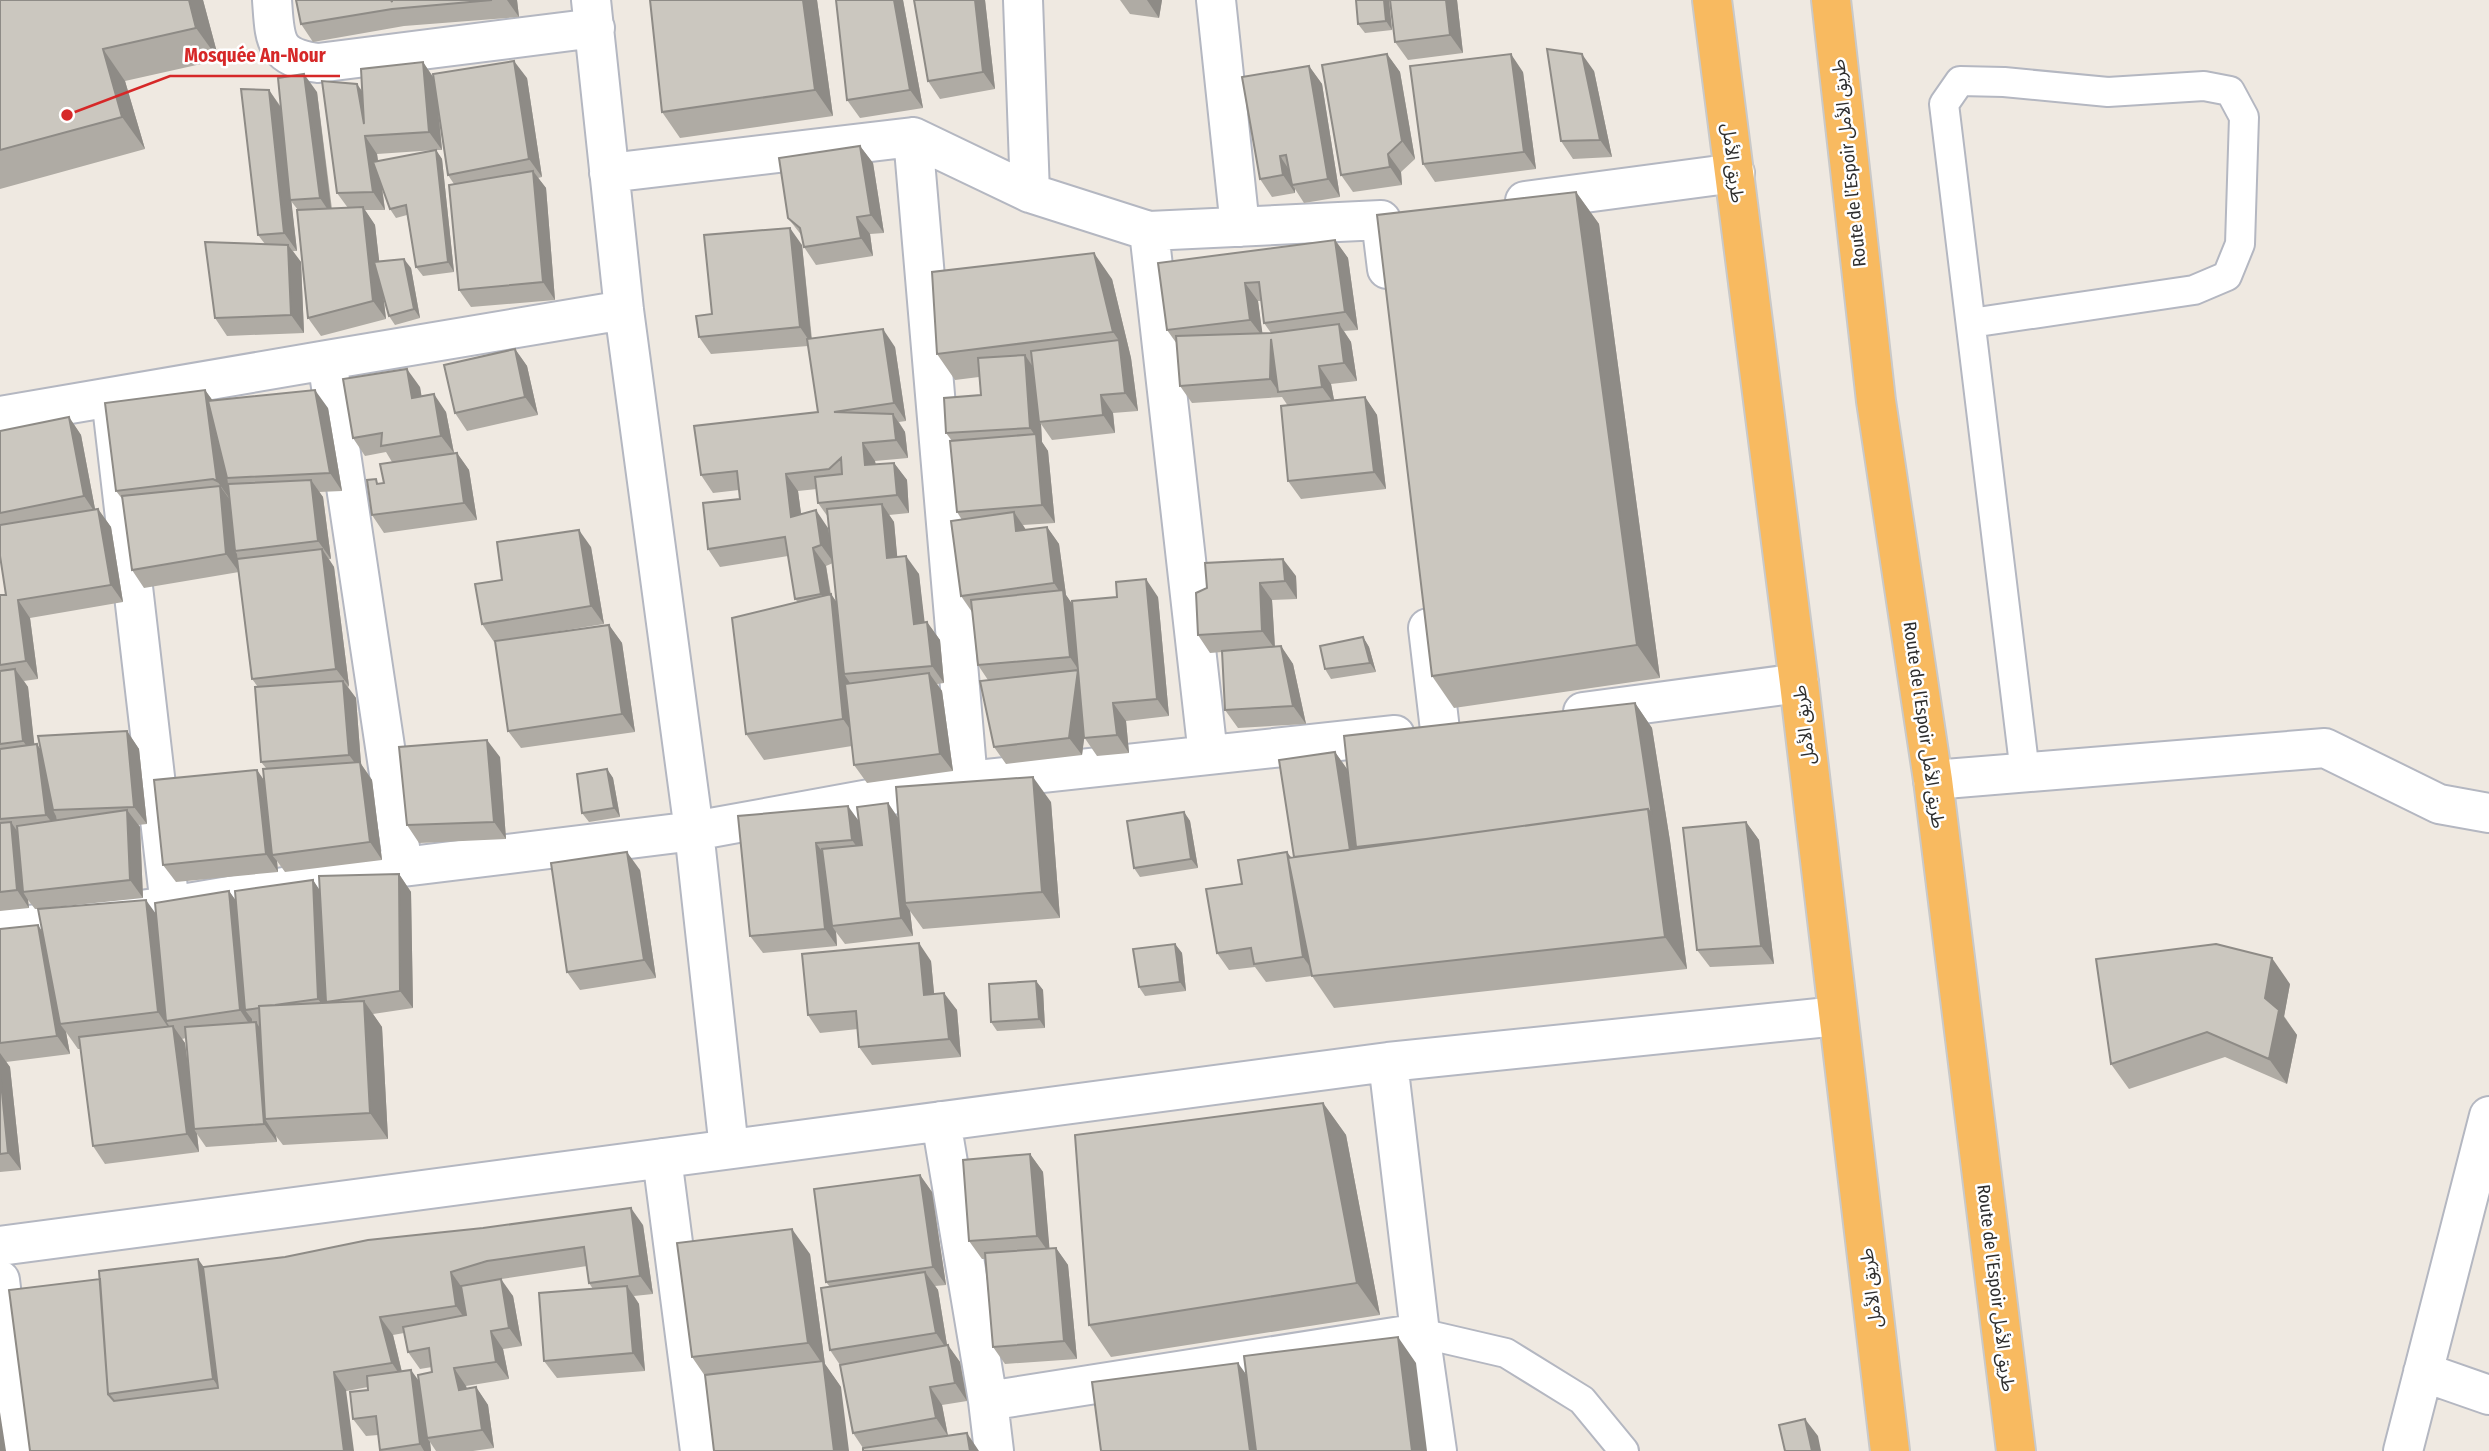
<svg xmlns="http://www.w3.org/2000/svg" width="2489" height="1451" viewBox="0 0 2489 1451" font-family="'Fira Sans Condensed','Noto Sans Arabic',sans-serif">
<style>
.lines{fill:none;stroke-linecap:round;stroke-linejoin:round}
.service-casing{stroke:#b4b7c1;stroke-width:32}
.minor-casing{stroke:#b4b7c1;stroke-width:42}
.trunk-casing{stroke:#c9c9c9;stroke-width:42}
.service{stroke:#fff;stroke-width:28}
.minor{stroke:#fff;stroke-width:38}
.trunk{stroke:#f8ba60;stroke-width:38}
.wall{fill:#afaba4;fill-rule:evenodd}
.shaded-wall{fill:#8e8b86}
.building{fill:#cbc7bf;stroke:#8e8b86;stroke-width:2}
.labels{text-anchor:middle;stroke-width:5;stroke-linejoin:round;paint-order:stroke}
.street-label{font-size:18px;fill:#2e2e2e;stroke:#fff}
.leader{fill:none;stroke:#d62828;stroke-width:2.5}
.callout-dot{fill:#d62828;stroke:#fff;stroke-width:2.5}
.callout-label{font-size:19px;text-anchor:middle;font-weight:bold;fill:#d62828;stroke:#fff;stroke-width:5;stroke-linejoin:round;paint-order:stroke}
</style>
<rect width="100%" height="100%" fill="#efe9e1"/>
<g class="lines">
<defs>
<path id="service" d="M1971 323 2194 290 2227 276 2240 244 2244 117 2230 91 2204 86 2108 92 2004 82 1960 81 1944 104 2025 773
M1420 1333 1506 1353 1582 1400 1624 1451"/>
<path id="minor" d="M272 0C275 40 273 57 318 63L595 28
M591 0 624 310 694 831 729 1149
M1216 0 1240 227
M913 137 968 781
M609 173 913 137 1030 193 1023 0
M1030 193 1149 231 1381 220 1387 269
M1525 201 1735 173
M1149 231 1208 755
M111 397 170 906
M0 416 327 360
M1428 628 1440 730
M1583 712 1799 683
M1933 780 2325 748 2439 804 2489 813
M403 867 327 360 624 310
M0 929 170 906 403 867 694 831 968 781 1395 735
M1388 1062 1420 1333 1437 1451
M941 1121 988 1401 994 1451
M662 1158 700 1451
M0 1246 1388 1062 1838 1016
M0 1280 21 1451
M2423 1372 2489 1395
M988 1401 1420 1333
M2403 1451 2489 1116"/>
<path id="trunk" d="M1712 0 1799 683 1890 1451
M1831 0 1876 401 1933 780 2016 1451"/>
</defs>
<use href="#service" class="service-casing"/>
<use href="#minor" class="minor-casing"/>
<use href="#trunk" class="trunk-casing"/>
<use href="#service" class="service"/>
<use href="#minor" class="minor"/>
<use href="#trunk" class="trunk"/>
</g>
<path class="wall" d="M0 0H203L219 60 125 81 145 149 0 189Z
M296 0H517L519 17 404 26 313 42 301 24Z
M650 0H817L833 116 680 138 662 112Z
M836 0H903L923 108 860 118 847 100Z
M914 0H985L995 89 940 99 928 81Z
M1120 0H1162L1159 18 1130 14Z
M1356 0H1389L1392 30 1365 33 1358 24Z
M1390 0H1457L1463 53 1408 60 1395 42Z
M1387 54 1400 72 1415 159 1401 172 1402 185 1353 192 1341 175Z
M423 62 433 77 527 78 542 177 538 178 546 188 555 300 471 307 459 290 454 184 448 175 439 115 442 150H436L442 159 454 272 423 276 416 267 407 215 396 218 390 209 382 186 385 210H365L375 225 379 261 411 268 420 318 395 325 389 316 383 294 386 319 321 336 308 318 298 210 291 201 297 251H293L301 262 304 333 227 336 215 318 265 244 258 235 269 90 281 107 317 92 332 209 348 208 337 193 363 91ZM436 150 378 161 377 154Z
M1309 66 1322 84 1340 197 1304 203 1295 189V193L1272 197 1260 179Z
M1594 71 1612 157 1573 159 1561 141Z
M1523 72 1536 169 1435 182 1423 164Z
M860 146 873 163 884 233 870 234 873 256 816 265 804 247 802 236 788 218Z
M1576 192 1599 224 1660 678 1454 708 1432 676Z
M1335 240 1348 258 1358 330 1344 331 1351 342 1357 381 1331 384 1334 400 1365 397 1377 415 1386 489 1301 499 1288 481V406L1282 397 1192 403 1180 386 1177 344 1167 330 1158 263ZM1258 301H1261L1264 323 1271 333H1262Z
M802 245 812 339 895 347 906 421 899 422 905 432 908 458 875 461 876 464 894 463 907 480 909 513 889 515 894 522 897 557 919 574 924 623 927 622 940 640 944 683 937 684 942 691 953 771 867 783 854 765 852 746 764 760 746 734 798 602 795 599 788 556 720 567 708 549 740 499 739 490 713 493 701 475 818 412 808 346 711 354 699 337 712 314ZM817 489 818 503 828 517 831 542 828 528 801 514 798 491ZM833 563 836 602 831 594 826 566Z
M1112 279 1131 358 1138 411 1113 413 1115 433 1052 440 1041 424 1042 442 1048 451 1055 523 1023 525 1026 530 1047 527 1059 544 1066 595 1072 604 1158 597 1169 716 1126 721 1129 753 1097 756 1084 737 1082 755 1006 764 994 747 988 680 978 665 972 612 961 596 962 520 957 512 952 441 946 433 981 395 979 377 955 380 937 354Z
M515 349 527 366 538 415 467 431 455 413Z
M420 387 421 396 446 412 454 453H457L469 470 477 520 384 533 372 515 379 484 384 483 392 462 386 452 365 456 353 438Z
M205 390 213 401 328 408 342 491 319 492 323 497 331 559H329L334 567 349 686 348 687 356 698 361 764 372 780 382 860 285 872 277 861 278 872 176 882 163 865 257 770 264 780 266 768 261 762 258 687 252 679 239 572 144 588 132 570 123 500 116 491Z
M69 417 81 435 95 509H98L111 527 123 602 30 618 38 679 24 681 28 687 34 744 41 750 127 731 139 749 147 824 138 825 140 827 143 898 56 907 156 914 229 891 236 901 313 880 319 890 399 874 411 892 413 1008 373 1014 382 1027 388 1139 283 1145 276 1136 277 1142 206 1147 197 1134 199 1152 105 1164 93 1146 81 1049H78L66 1032 70 1054 6 1062 10 1067 21 1170 0 1172V929L42 931 38 909H35L28 900 29 908 0 911V595H6L0 556V431ZM186 1038 190 1078 185 1043 182 1039Z
M591 547 604 624 517 638 609 625 622 643 635 732 521 748 508 731 495 641 494 642 482 624 502 580Z
M1296 576 1297 599 1272 600 1275 647 1281 646 1293 664 1306 724 1238 728 1225 710 1222 652 1210 653 1198 635 1196 593Z
M1363 637 1369 647 1376 672 1331 679 1325 669Z
M1635 703 1652 728 1670 841 1687 969 1334 1008 1312 976 1266 982 1255 967 1229 970 1217 953 1242 884 1294 857 1335 752 1347 769Z
M500 757 506 839 419 843 407 825Z
M607 769 613 778 620 817 589 822 582 813Z
M1051 802 1060 918 923 929 910 911 913 936 845 944 836 932 837 946 763 953 750 936 738 816 859 821 888 803 899 819Z
M1184 812 1190 821 1198 868 1140 877 1134 868Z
M1746 822 1759 840 1774 964 1710 967 1697 950Z
M640 870 656 978 580 990 567 972Z
M1175 944 1182 953 1186 991 1145 996 1139 987Z
M931 961 934 994 957 1010 961 1057 872 1065 859 1047 858 1029 820 1033 808 1015Z
M1036 981 1043 990 1045 1028 997 1031 991 1022Z
M2290 984 2284 1016 2297 1035 2287 1084 2225 1057 2129 1089 2111 1064Z
M1323 1103 1346 1135 1380 1315 1111 1357 1089 1325Z
M1030 1154 1043 1172 1049 1248H1056L1068 1265 1077 1359 1005 1364 993 1347 985 1259H982L969 1241Z
M920 1175 932 1192 946 1285 935 1286 938 1290 947 1345 960 1362 967 1401 942 1405 948 1436 863 1448 853 1433 840 1365 830 1350V1287L826 1282Z
M643 1225 653 1294 634 1296 639 1304 645 1371 557 1378 544 1361 593 1289 589 1283 587 1266 495 1280 513 1296 522 1346 503 1349 509 1379 466 1386 467 1389 476 1387 488 1405 494 1448 473 1451H436L430 1442 431 1451H380L378 1435 366 1436 353 1419 368 1390V1387L30 1451 100 1279 203 1267ZM404 1333 408 1352 420 1369 432 1367V1372L419 1381 402 1372 393 1335Z
M810 1254 825 1364 841 1387 705 1376 692 1357Z"/>
<path class="shaded-wall" d="M189 0H203L219 60 196 28Z
M507 0H517L519 17Z
M803 0H817L833 116 815 90Z
M894 0H903L923 108 910 90Z
M975 0H985L995 89 983 72Z
M1147 0H1162L1159 18Z
M1384 0H1389L1392 30 1386 21Z
M1446 0H1457L1463 53 1450 35Z
M103 49 125 81 145 149 122 117Z
M1387 54 1400 72 1415 159 1402 141Z
M1511 54 1523 72 1536 169 1524 152Z
M1582 54 1594 71 1612 157 1600 140Z
M514 61 527 78 542 177 529 159Z
M423 62 435 80 442 150 429 132Z
M1309 66 1322 84 1340 197 1328 179Z
M304 74 317 92 332 216 320 198Z
M357 84 370 102 364 124Z
M269 90 281 108 297 251 284 233Z
M365 136 377 154 385 210 373 192Z
M860 146 873 163 884 233 871 215Z
M436 150 442 159 454 272 448 262Z
M1388 154 1401 172 1402 185 1390 167Z
M1280 156 1292 174V185L1295 189V193L1283 175Z
M533 171 546 188 555 300 543 282Z
M1576 192 1599 224 1660 678 1637 645Z
M363 207 375 225 386 319 373 301Z
M857 217 870 234 873 256 861 238Z
M790 228 802 245 812 345 800 327Z
M1335 240 1348 258 1358 330 1345 312Z
M288 245 301 262 304 333 291 315Z
M1094 253 1112 279 1131 358 1113 332Z
M404 259 411 268 420 318 414 309Z
M1245 283 1258 301 1263 337 1250 320Z
M1339 324 1351 342 1357 381 1344 363Z
M883 329 895 347 906 421 894 403Z
M1271 339 1279 392 1270 379Z
M1119 340 1131 358 1138 411 1125 393Z
M515 349 527 366 538 415 525 397Z
M1025 355 1037 373 1039 422 1041 424 1042 442 1048 451 1055 523 1042 505 1036 437 1030 428Z
M1319 366 1331 384 1335 405 1322 387Z
M407 369 420 387 425 415 412 398Z
M205 390 218 408 230 499 217 481Z
M315 390 328 408 342 491 330 473Z
M434 394 446 412 454 453 441 436Z
M1101 395 1113 413 1115 433 1103 415Z
M1365 397 1377 415 1386 489 1374 472Z
M893 414 905 432 908 458 896 440Z
M69 417 81 435 96 514 84 496Z
M863 443 875 461 877 483 865 465Z
M457 453 469 470 477 520 464 503Z
M894 463 907 480 909 513 897 495Z
M786 474 798 491 804 535 791 517Z
M311 480 323 497 331 559 318 541Z
M220 486 233 504 235 551 237 554 239 572 226 554Z
M882 504 894 522 899 575 887 558Z
M98 509 111 527 123 602 111 585Z
M816 510 828 528 834 563 821 545Z
M1014 512 1026 530 1016 531Z
M1047 527 1059 544 1066 595 1075 608 1082 675 1070 657 1063 597 1054 583Z
M579 530 591 547 604 624 591 606Z
M813 548 826 566 831 599V594L849 620 844 674 856 692 861 745 843 719 833 611 821 594Z
M322 549 334 567 349 686 336 669Z
M906 556 919 574 927 642 914 624Z
M1283 559 1296 576 1297 599 1285 581Z
M1146 579 1158 597 1169 716 1157 699Z
M1260 583 1272 600 1275 649 1262 631Z
M18 600 30 618 38 679 26 661Z
M927 622 940 640 944 683 932 666Z
M609 625 622 643 635 732 622 714Z
M1363 637 1369 647 1376 672 1370 663Z
M1281 646 1293 664 1306 724 1293 706Z
M15 669 28 687 36 759 23 741Z
M1078 670 1091 688 1082 755 1069 738Z
M929 673 942 691 953 771 940 754Z
M343 681 356 698 361 764 372 780 382 860 370 842 361 771 349 755Z
M1113 703 1126 721 1129 753 1117 735Z
M1635 703 1652 728 1670 841 1687 969 1665 937Z
M127 731 139 749 147 824 134 807Z
M487 740 500 757 506 839 494 822Z
M37 744 49 762 53 810 56 816 59 832 46 815Z
M1335 752 1347 769 1356 847 1360 853 1351 857Z
M607 769 613 778 620 817 614 808Z
M257 770 269 788 272 855 277 861 278 872 266 854Z
M1033 777 1051 802 1060 918 1042 892Z
M888 803 900 821 905 903 910 911 913 936 901 918Z
M848 806 861 824 864 857 852 840Z
M127 810 140 827 143 898 130 880Z
M1184 812 1190 821 1198 868 1191 859Z
M11 822 23 840V892L28 900 29 908 17 890Z
M1746 822 1759 840 1774 964 1761 946Z
M816 843 829 861 832 926 836 932 837 946 825 929Z
M627 852 640 870 656 978 644 960Z
M1287 852 1297 865 1316 975 1303 957Z
M399 874 411 892 413 1008 400 991Z
M313 880 325 898 326 1002 330 1008 331 1017 318 999Z
M229 891 242 909 245 1010 252 1019V1028L240 1010Z
M146 900 164 925 166 1021 173 1032V1026L185 1043 196 1129H194L197 1134 199 1152 187 1134 174 1036 158 1012Z
M38 925 50 943 60 1024 66 1032 70 1054 57 1036Z
M919 943 931 961 936 1013 924 995Z
M1175 944 1182 953 1186 991 1180 982Z
M2272 958 2290 984 2284 1017 2297 1035 2287 1084 2269 1059 2265 998Z
M1036 981 1043 990 1045 1028 1039 1019Z
M944 993 957 1010 961 1057 949 1039Z
M364 1001 382 1027 388 1139 370 1113Z
M256 1022 268 1040 265 1119 276 1136 277 1142 264 1124Z
M0 1053 10 1067 21 1170 8 1153 0 1072Z
M1323 1103 1346 1135 1380 1315 1357 1283Z
M1030 1154 1043 1172 1050 1254 1037 1236Z
M920 1175 932 1192 946 1285 933 1267Z
M631 1208 643 1225 653 1294 640 1276Z
M792 1229 810 1254 825 1364 841 1387 849 1451H834L823 1365 808 1343Z
M1056 1248 1068 1265 1077 1359 1064 1341Z
M198 1259 216 1284 231 1405 213 1379Z
M451 1272 463 1289 468 1323 456 1306Z
M925 1272 938 1290 948 1351 936 1333Z
M501 1279 513 1296 522 1346 509 1328Z
M627 1286 639 1304 645 1371 633 1353Z
M380 1317 393 1335 404 1381 392 1363Z
M491 1331 503 1349 509 1379 496 1362Z
M1398 1337 1416 1363 1427 1451H1412Z
M948 1345 960 1362 967 1401 955 1383Z
M1238 1363 1256 1388 1264 1451H1250Z
M454 1368 466 1386 472 1407 459 1390Z
M411 1370 424 1388 427 1438 430 1442 431 1451H424L420 1444Z
M334 1372 346 1390 354 1451H344Z
M476 1387 488 1405 494 1448 482 1430Z
M930 1387 942 1405 948 1436 936 1418Z
M0 1412 6 1451H0Z
M1805 1419 1818 1436 1821 1451H1812Z
M967 1433 979 1451H970Z"/>
<path class="building" d="M0 0H189L196 28 103 49 122 117 0 150Z
M296 0H391L392 2V0H492L392 9 301 24Z
M650 0H803L815 90 662 112Z
M836 0H894L910 90 847 100Z
M914 0H975L983 72 928 81Z
M1356 0H1384L1386 21 1358 24Z
M1390 0H1446L1450 35 1395 42Z
M1547 49 1582 54 1600 140 1561 141Z
M1387 54 1402 141 1388 154 1390 167 1341 175 1322 65Z
M1511 54 1524 152 1423 164 1410 66Z
M514 61 529 159 448 175 433 74Z
M423 62 429 132 365 136 373 192 337 193 322 81 357 84 364 124 361 69Z
M1309 66 1328 179 1292 185 1286 155 1280 156 1283 175 1260 179 1242 77Z
M304 74 320 198 290 200 278 78Z
M241 89 269 90 284 233 258 235Z
M860 146 871 215 857 217 861 238 804 247 800 228 788 218 779 158Z
M436 150 448 262 416 267 406 205 390 209 373 162Z
M533 171 543 282 459 290 449 185Z
M1576 192 1637 645 1432 676 1377 215Z
M363 207 373 301 308 318 297 210Z
M790 228 800 327 699 337 696 316 712 314 704 235Z
M1335 240 1345 312 1264 323 1259 282 1245 283 1250 320 1167 330 1158 263Z
M205 242 288 245 291 315 215 318Z
M1094 253 1113 332 937 354 932 272Z
M404 259 414 309 389 316 374 262Z
M1339 324 1344 363 1319 366 1322 387 1278 392 1271 339 1270 379 1180 386 1176 336 1271 333Z
M883 329 894 403 834 412 893 414 896 440 863 443 865 465 894 463 897 495 818 503 815 477 842 474 841 458 829 469 786 474 791 517 816 510 821 545 813 548 821 594 795 599 785 537 708 549 703 503 740 499 737 471 701 475 694 426 818 412 807 339Z
M1119 340 1125 393 1101 395 1103 415 1039 422 1031 351Z
M515 349 525 397 455 413 444 365Z
M1025 355 1030 428 946 433 944 398 981 395 978 358Z
M407 369 412 398 434 394 441 436 381 446 382 433 353 438 343 379Z
M205 390 217 481 213 479 116 491 105 403Z
M315 390 330 473 227 478 208 401Z
M1365 397 1374 472 1288 481 1281 406Z
M69 417 84 496 0 513V431Z
M1036 434 1042 505 957 512 950 441Z
M457 453 464 503 372 515 367 480 376 479 377 484 384 483 380 464Z
M311 480 318 541 235 551 228 484Z
M220 486 226 554 132 570 122 496Z
M882 504 887 558 906 556 914 624 927 622 932 666 844 674 827 509Z
M98 509 111 585 18 600 26 661 0 665V595H6L0 556V525Z
M1014 512 1016 531 1047 527 1054 583 961 596 951 521Z
M579 530 591 606 482 624 475 584 502 580 497 542Z
M322 549 336 669 252 679 237 559Z
M1283 559 1285 581 1260 583 1262 631 1198 635 1196 593 1207 588 1205 563Z
M1146 579 1157 699 1113 703 1117 735 1084 738 1078 670 1069 738 994 747 980 681 1078 670 1072 601 1117 597 1116 582Z
M1063 590 1070 657 978 665 971 600Z
M831 594 843 719 746 734 732 618Z
M609 625 622 714 508 731 495 641Z
M1363 637 1370 663 1325 669 1320 646Z
M1281 646 1293 706 1225 710 1222 651Z
M15 669 23 741 0 744V671Z
M929 673 940 754 854 765 845 684Z
M343 681 349 755 261 762 255 687Z
M1635 703 1652 816 1648 809 1426 839 1356 847 1344 736Z
M127 731 134 807 53 810 38 736Z
M487 740 494 822 407 825 399 747Z
M37 744 46 815 0 819V749Z
M1335 752 1350 850 1294 857 1279 760Z
M360 762 370 842 272 855 263 769Z
M607 769 614 808 582 813 577 774Z
M257 770 266 854 163 865 154 780Z
M1033 777 1042 892 905 903 896 787Z
M888 803 901 918 832 926 822 849 862 845 857 807Z
M848 806 852 840 816 843 825 929 750 936 738 816Z
M1648 809 1665 937 1312 976 1288 858Z
M127 810 130 880 23 892 17 826Z
M1184 812 1191 859 1134 868 1127 821Z
M11 822 17 890 0 892V823Z
M1746 822 1761 946 1697 950 1683 828Z
M627 852 644 960 567 972 551 863Z
M1287 852 1303 957 1254 964 1251 948 1217 953 1206 889 1242 884 1238 860Z
M399 874 400 991 326 1002 319 876Z
M313 880 318 999 275 1005 259 1006V1008L245 1010 235 891Z
M229 891 240 1010 166 1021 155 903Z
M146 900 158 1012 60 1024 38 909Z
M38 925 57 1036 0 1043V929Z
M919 943 924 995 944 993 949 1039 859 1047 856 1011 808 1015 802 954Z
M1175 944 1180 982 1139 987 1133 949Z
M2216 944 2272 958 2265 998 2279 1010 2269 1059 2207 1032 2111 1064 2096 959Z
M1036 981 1039 1019 991 1022 989 984Z
M364 1001 370 1113 265 1119 259 1006Z
M256 1022 264 1124 194 1129 185 1027Z
M173 1026 187 1134 93 1146 79 1037Z
M0 1072 8 1153 0 1154Z
M1323 1103 1357 1283 1089 1325 1075 1135Z
M1030 1154 1037 1236 969 1241 963 1160Z
M920 1175 933 1267 826 1282 814 1189Z
M631 1208 640 1276 589 1283 584 1247 487 1261 451 1272 456 1306 380 1317 392 1363 334 1372 344 1451H30L9 1290 100 1279 108 1394 114 1401 218 1388 203 1267 285 1257 368 1240 483 1228Z
M792 1229 808 1343 692 1357 677 1243Z
M1056 1248 1064 1341 993 1347 985 1253Z
M198 1259 213 1379 108 1394 99 1271Z
M925 1272 936 1333 830 1350 821 1288Z
M501 1279 509 1328 491 1331 496 1362 454 1368 459 1390 476 1387 482 1430 427 1438 418 1375 432 1372 429 1348 408 1352 403 1327 466 1315 461 1286Z
M627 1286 633 1353 544 1361 539 1293Z
M1398 1337 1412 1451H1256L1244 1356Z
M948 1345 955 1383 930 1387 936 1418 853 1433 840 1365Z
M823 1361 834 1451H714L705 1375Z
M1238 1363 1250 1451H1101L1092 1382Z
M411 1370 420 1444 380 1450 376 1416 353 1419 350 1392 368 1390 367 1376Z
M1805 1419 1812 1451H1785L1779 1425Z
M967 1433 970 1451H863V1448Z"/>
<g class="labels">
<g class="street-label">
<text transform="translate(1733 163) rotate(83)" y="6">طريق الأمل</text>
<text transform="translate(1849 163) rotate(-96)" y="6">Route de l’Espoir طريق الأمل</text>
<text transform="translate(1804 725) rotate(-97)" y="6">طريق الأمل</text>
<text transform="translate(1924 725) rotate(82)" y="6">Route de l’Espoir طريق الأمل</text>
<text transform="translate(1871 1288) rotate(-97)" y="6">طريق الأمل</text>
<text transform="translate(1996 1288) rotate(83)" y="6">Route de l’Espoir طريق الأمل</text>
</g>
</g>
<path class="leader" d="M67 115L170 76H340"/>
<circle class="callout-dot" cx="67" cy="115" r="7"/>
<g class="callout-label">
<text x="255" y="62">Mosquée An-Nour</text>
</g>
</svg>
